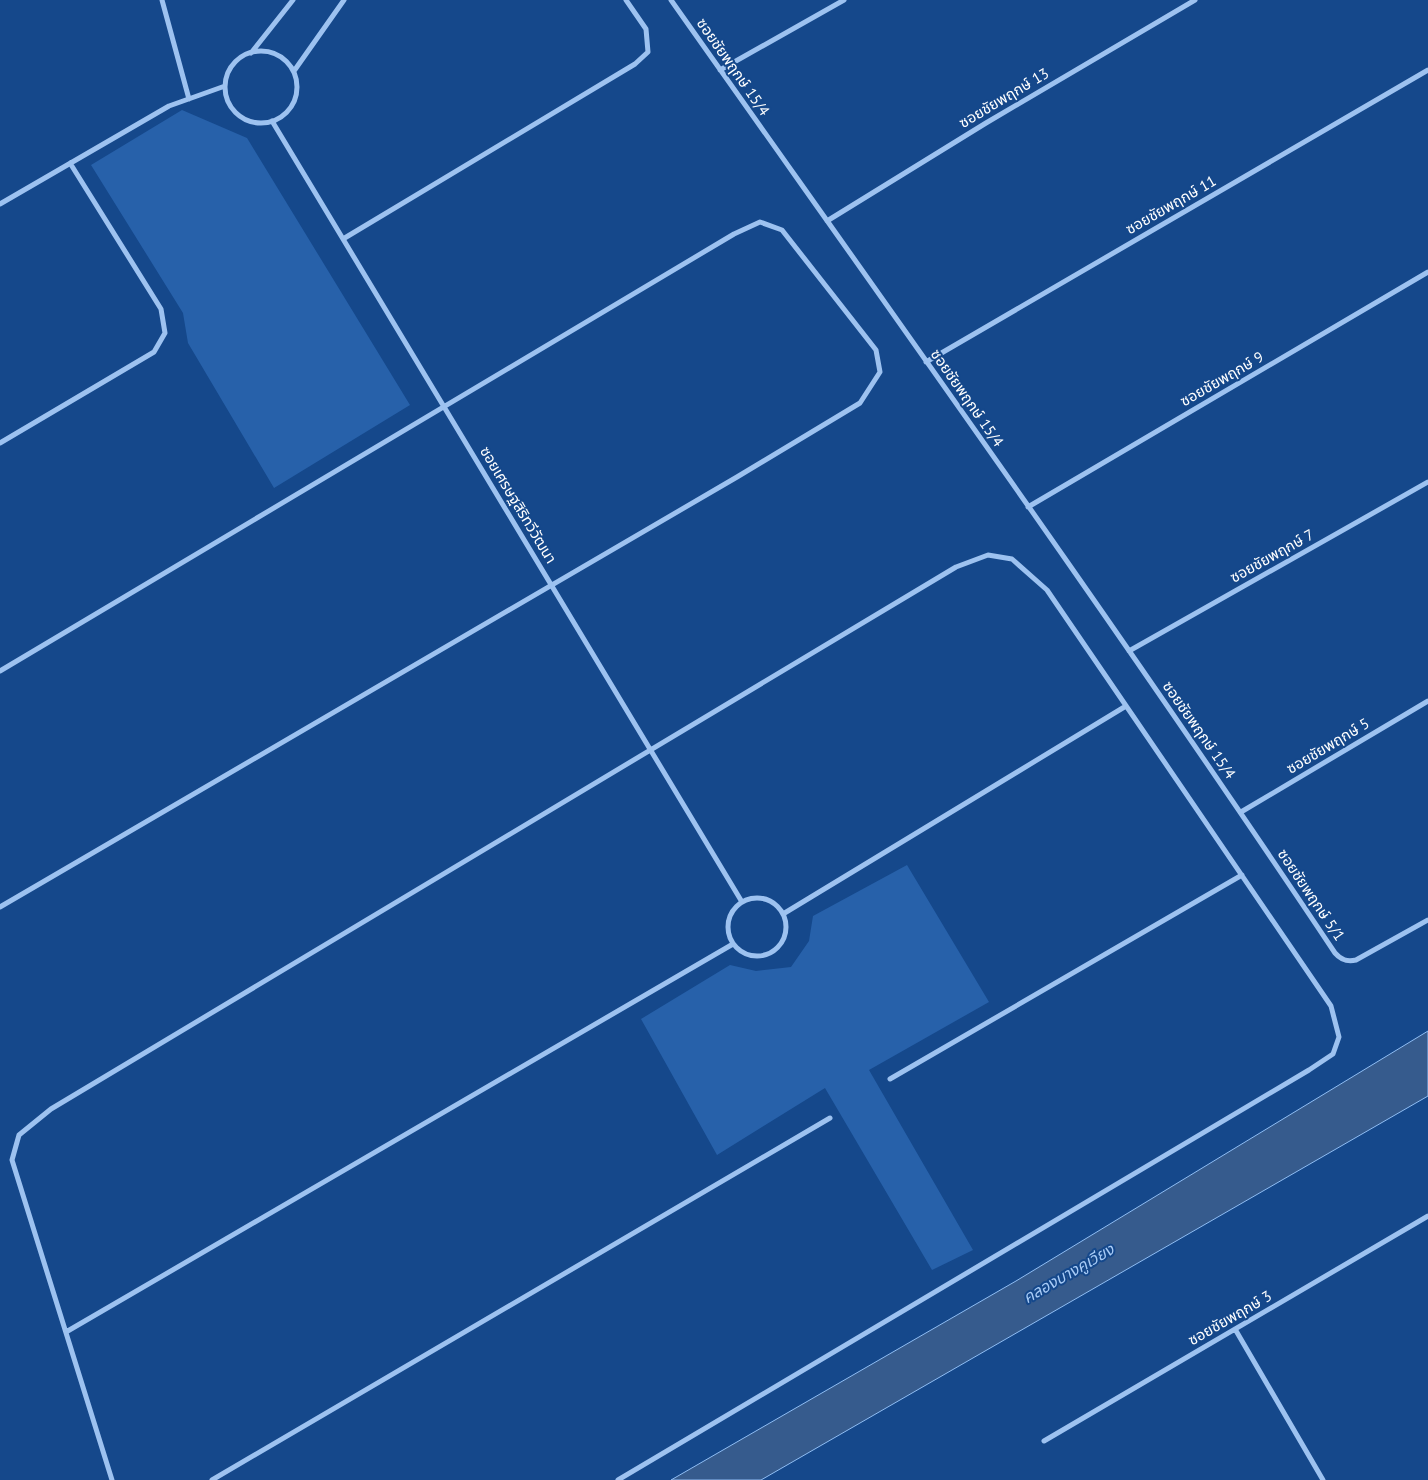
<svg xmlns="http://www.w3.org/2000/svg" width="1428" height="1480" viewBox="0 0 1428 1480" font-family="'PT Sans','Noto Sans Thai',sans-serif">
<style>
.green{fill:#2761aa}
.water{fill:#365b8d;stroke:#8fbdf3}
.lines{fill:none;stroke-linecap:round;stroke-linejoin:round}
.minor{stroke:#9dc2f0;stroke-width:5}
.labels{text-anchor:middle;stroke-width:4;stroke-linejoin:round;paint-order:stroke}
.street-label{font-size:15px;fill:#fff;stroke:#15488b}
.water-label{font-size:16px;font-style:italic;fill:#a9ccf7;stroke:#15488b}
</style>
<rect width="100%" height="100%" fill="#15488b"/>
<path class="green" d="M182 110 247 138 410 405 274 488 188 343 183 313 91 165Z
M907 865 989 1002 869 1070 973 1250 932 1270 825 1088 717 1155 641 1019 730 965 756 971 791 967 809 941 813 916Z"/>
<path class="water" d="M1428 1031V1096L761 1480H671L1016 1281Z"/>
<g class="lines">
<path class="minor" d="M162 0 189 99
M671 0C894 316 1120 631 1335 953 1341 960 1347 962 1356 960L1428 920
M225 87a36 36 0 1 1 72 0a36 36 0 1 1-72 0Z
M251 53 293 0
M720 70 844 0
M294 71 344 0
M272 121 742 902
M0 204 169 106 225 86
M827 221 986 123 1195 0
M343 239 635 64 648 52 646 29 626 0
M926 362 1428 70
M0 443 154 352 165 333 161 309 70 163
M1028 507 1428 272
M1129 651 1428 482
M0 671 734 234 760 222 782 230 876 350 880 372 860 403 737 477 0 907
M1241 812 1428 701
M728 927a29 29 0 1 1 58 0a29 29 0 1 1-58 0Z
M783 914 1126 706
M890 1079 1242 875
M1235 1329 1323 1480
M66 1332 733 944
M1044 1441 1428 1216
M112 1480 12 1160 19 1135 51 1109 956 567 988 555 1012 559 1047 590 1331 1006 1339 1037 1333 1054 1309 1070 618 1480
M212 1480 830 1118"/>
</g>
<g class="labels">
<g class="street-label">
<text transform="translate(733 67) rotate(55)" y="5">ซอยชัยพฤกษ์ 15/4</text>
<text transform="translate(1004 98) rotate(-31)" y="5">ซอยชัยพฤกษ์ 13</text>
<text transform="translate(1171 205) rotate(-30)" y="5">ซอยชัยพฤกษ์ 11</text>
<text transform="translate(1222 379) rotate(-30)" y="5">ซอยชัยพฤกษ์ 9</text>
<text transform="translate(967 398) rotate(55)" y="5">ซอยชัยพฤกษ์ 15/4</text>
<text transform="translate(518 505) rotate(59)" y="5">ซอยเศรษฐสิริทวีวัฒนา</text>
<text transform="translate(1272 556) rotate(-29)" y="5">ซอยชัยพฤกษ์ 7</text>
<text transform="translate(1199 730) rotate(55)" y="5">ซอยชัยพฤกษ์ 15/4</text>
<text transform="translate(1328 746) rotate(-31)" y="5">ซอยชัยพฤกษ์ 5</text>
<text transform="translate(1311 895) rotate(56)" y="5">ซอยชัยพฤกษ์ 5/1</text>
<text transform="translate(1230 1318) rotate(-30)" y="5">ซอยชัยพฤกษ์ 3</text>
</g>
<g class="water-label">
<text transform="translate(1068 1273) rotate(-30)" y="6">คลองบางคูเวียง</text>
</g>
</g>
</svg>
